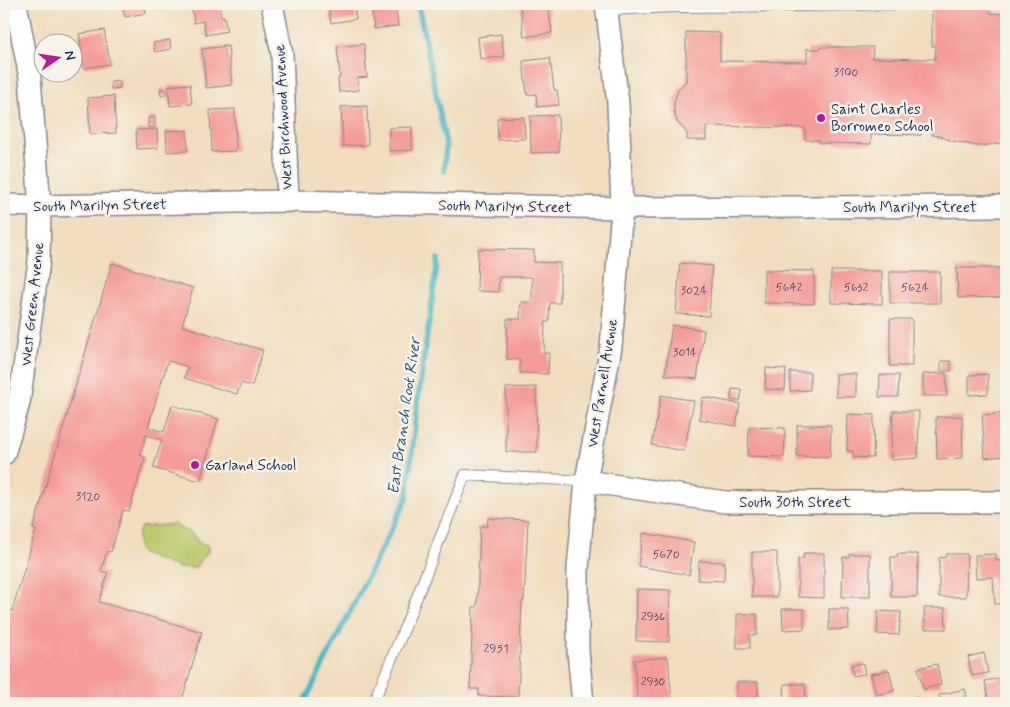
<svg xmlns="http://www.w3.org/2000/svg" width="1010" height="707" viewBox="0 0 1010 707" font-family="Mynerve,sans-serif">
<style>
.green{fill:#bcc96b;stroke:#6c7c64}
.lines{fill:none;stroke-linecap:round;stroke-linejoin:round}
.stream{stroke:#4ebac9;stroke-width:5.5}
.building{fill:#f59b98}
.lane-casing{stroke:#86868e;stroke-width:12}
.street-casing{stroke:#86868e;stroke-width:24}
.lane{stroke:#fff;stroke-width:10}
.street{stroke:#fff;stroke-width:21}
.poi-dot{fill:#b5179e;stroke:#f7f3e8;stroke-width:2}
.labels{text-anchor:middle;stroke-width:5;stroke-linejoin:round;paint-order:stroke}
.number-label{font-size:12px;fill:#524a6c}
.poi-label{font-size:15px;fill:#1b2f5e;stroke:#f7f3e8;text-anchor:start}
.street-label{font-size:15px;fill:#1b2f5e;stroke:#f7f3e8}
.water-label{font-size:16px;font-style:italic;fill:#2a597e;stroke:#f7f3e8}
</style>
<rect width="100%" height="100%" fill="#f7f3e8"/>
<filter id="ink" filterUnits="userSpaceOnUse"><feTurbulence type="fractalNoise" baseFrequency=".02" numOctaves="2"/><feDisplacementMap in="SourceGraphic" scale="10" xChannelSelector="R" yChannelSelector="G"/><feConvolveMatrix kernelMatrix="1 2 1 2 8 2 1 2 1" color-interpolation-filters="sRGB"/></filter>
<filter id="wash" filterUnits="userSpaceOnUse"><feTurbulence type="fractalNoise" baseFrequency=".0096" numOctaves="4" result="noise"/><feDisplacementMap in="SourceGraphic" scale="20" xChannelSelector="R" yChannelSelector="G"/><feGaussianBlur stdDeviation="1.12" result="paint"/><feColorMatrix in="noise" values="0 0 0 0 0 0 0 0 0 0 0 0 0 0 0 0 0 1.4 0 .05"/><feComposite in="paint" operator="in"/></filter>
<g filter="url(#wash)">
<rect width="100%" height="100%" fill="#f1ddbe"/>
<path class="green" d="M174 524 183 530 192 533 198 542 207 545 209 551 200 560 196 567 179 568 142 554C136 547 136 534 141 527Z"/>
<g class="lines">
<path class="stream" d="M418 4 446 144 444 171
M304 703 407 498 417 406 438 259"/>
</g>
<g id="blocks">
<path class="building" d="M122 4H144L146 13 125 17Z
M191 4H219L221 17 224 16 227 31 206 35 203 21 194 23Z
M328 4H353L356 19 331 23Z
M395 4 398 26 374 29 371 6Z
M520 4H548L552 33 524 37Z
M932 4H947L948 7H990V13L1006 14V142L989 145 977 146 952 141 940 136 932 135V127H922L921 135 871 134V144L819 143V140H805V128L706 126V140H687V133L677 122 674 111V102L678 90 686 81V32L720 33V61L807 62V49H820L821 47H873L872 58 935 59 936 46H932Z
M104 30 110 64 84 68 79 34Z
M501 34 504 57 480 59 478 37Z
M170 40 171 49 155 52 153 43Z
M364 44 367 77 357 78 359 90 339 92 338 78 340 77 337 47Z
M228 46 232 85 206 88 202 49Z
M550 58 554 90H557L559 105 537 107 536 94 527 95 523 61Z
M120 81V88L111 89V82Z
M190 84 192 104 170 106 168 86Z
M165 88 166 95 161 96 160 89Z
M114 96 116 133 90 134 88 98Z
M367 106 368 145 343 146 341 107Z
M235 109 236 151 212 152 210 110Z
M558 115 559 152 531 153 530 116Z
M155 117V127H148V118Z
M524 117 525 139 498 140 497 118Z
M412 127V150L389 151V128Z
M157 129 158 148 137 149 136 130Z
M187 130 188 151 167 152 166 131Z
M478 249 534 250V262L560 263V303H550L549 322H545L544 353H549L548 374 520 373V360L507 359V319H520L521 302H532V277H499L498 292 477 291Z
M112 263 193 288 182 326 263 350 252 386 241 383 237 394 184 378 188 367 168 361 148 427 164 432 172 405 218 419 200 481 153 468 162 440 146 435 140 455 145 457 129 511 123 510 111 552 107 551 101 571 108 573 99 602 202 632 181 703H4V640L6 634 4 633V629L9 610 12 611 36 530 33 529Z
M680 263 712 266 709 316 676 314Z
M957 268H1006V297L958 298Z
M764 270 814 271V304L764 303Z
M831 271H882V304L831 303Z
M890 272H940V303H890Z
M890 319H912V366H890Z
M672 325 704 330 697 379 665 375Z
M941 361H951V371H941Z
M766 368 786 369 785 390 765 389Z
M790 372H810V390L790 391Z
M946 373 947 396H923V374Z
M836 374H856V397H836Z
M988 374V394L969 395V375Z
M880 375H899L898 397H879Z
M536 387 537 452H506V388Z
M732 389 742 390 740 401 731 400Z
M661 395 694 401 684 451 652 445Z
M703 397 740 404 736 426 699 419Z
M893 411H919L918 458 891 460Z
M1005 413 1006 456 985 458 982 415Z
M848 414 874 415 873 458 853 457V451H847Z
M962 416 963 458 937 459 936 417Z
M797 425H831L830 457 797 456Z
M749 427 785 428 784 457 748 456Z
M488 518 528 520 524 601H522L518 697 479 696V689H470L473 607H477L480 526H487Z
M643 533 694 542 689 575 638 566Z
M752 552H777V597H752Z
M804 553H824V598L798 597V559H803Z
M849 554H870V597H842L843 557H849Z
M897 554H918L917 597H891V557H898Z
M946 554H967L966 597H939V558L946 557Z
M996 554V561L1006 560V604H995L993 577 976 578 975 555Z
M699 561 725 562 724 581 698 580Z
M637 589 670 590 669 642 636 641Z
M924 608H945L946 629H925Z
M782 609H804V629L783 630Z
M829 609H848L849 629 829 630Z
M878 611 901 612 899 635 877 634Z
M737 614H757V635H750V648H737Z
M984 653 988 673 972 676 968 657Z
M668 657 672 703H638L634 660Z
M863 663 865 674 853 676 851 665Z
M937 664 941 685 923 689 918 668Z
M889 670 894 691 876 695 871 674Z
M1006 677V703H989L985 681Z
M737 682H758V703H737Z
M784 684H805L806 703H785Z
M965 689 968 703H941L939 695Z
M917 697 918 703H891V702Z"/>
</g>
</g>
<g filter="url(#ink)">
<use href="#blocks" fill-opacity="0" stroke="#86868e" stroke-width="1"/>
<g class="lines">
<defs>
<path id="lane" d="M607 10 673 7 800 6 895 4
M373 703 405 627 465 475 586 481"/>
<path id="street" d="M272 4 282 54 288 201
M4 205 40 206 288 201 622 208 1006 206
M4 454 19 403 39 261 40 206 30 78 16 4
M586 481 725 502H1006
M583 703 578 651V568L586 481 611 347 622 208 618 103 606 4"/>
</defs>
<use href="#lane" class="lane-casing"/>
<use href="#street" class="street-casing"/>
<use href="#lane" class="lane"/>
<use href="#street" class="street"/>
</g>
</g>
<g class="poi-dot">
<circle cx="821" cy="118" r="5"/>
<circle cx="195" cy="465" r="5"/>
</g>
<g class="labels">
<g class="number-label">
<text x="846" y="76">3100</text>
<text x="789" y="291">5642</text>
<text x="856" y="291">5632</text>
<text x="915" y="291">5624</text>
<text x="694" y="294">3024</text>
<text x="685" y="356">3014</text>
<text x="88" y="500">3120</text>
<text x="666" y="558">5670</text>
<text x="653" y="620">2936</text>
<text x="496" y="652">2951</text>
<text x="653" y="685">2930</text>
</g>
<g class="poi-label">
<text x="831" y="114">Saint Charles<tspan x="831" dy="17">Borromeo School</tspan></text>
<text x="205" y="470">Garland School</text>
</g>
<g class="street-label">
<text transform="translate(283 117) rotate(-93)" y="5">West Birchwood Avenue</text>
<text transform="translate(100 205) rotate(-1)" y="5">South Marilyn Street</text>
<text transform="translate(505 206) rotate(1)" y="5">South Marilyn Street</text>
<text x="910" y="212">South Marilyn Street</text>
<text transform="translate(32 304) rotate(-84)" y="5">West Green Avenue</text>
<text transform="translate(602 383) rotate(-81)" y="5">West Parnell Avenue</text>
<text x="795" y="507">South 30th Street</text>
</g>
<g class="water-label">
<text transform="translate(403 416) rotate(-82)" y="6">East Branch Root River</text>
</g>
</g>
<rect width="1010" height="707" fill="none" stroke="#f7f3e8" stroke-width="20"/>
<g transform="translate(58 58) rotate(77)"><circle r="24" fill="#f7f3e8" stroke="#9fa5b1"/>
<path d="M0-4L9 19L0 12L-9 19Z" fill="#b5179e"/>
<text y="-8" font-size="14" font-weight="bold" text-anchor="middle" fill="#1b2f5e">N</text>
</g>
</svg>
